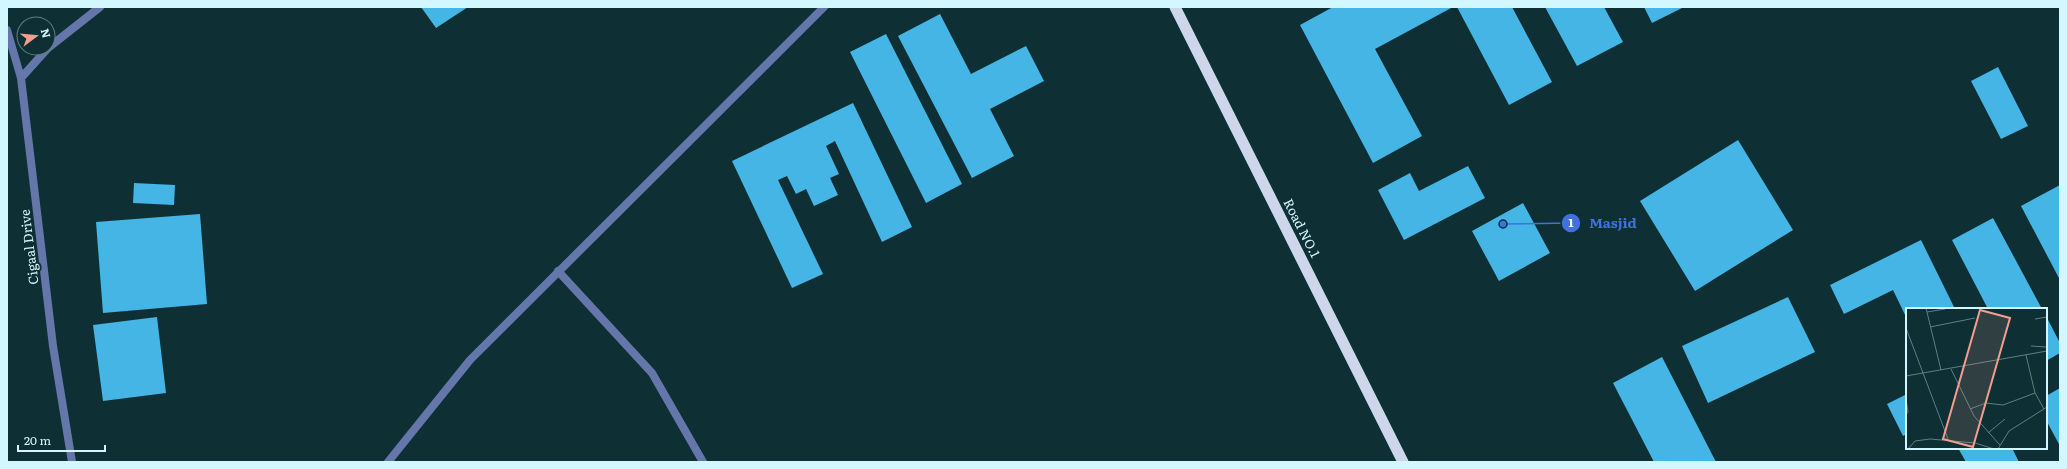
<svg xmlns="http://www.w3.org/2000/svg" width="2067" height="469" viewBox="0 0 2067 469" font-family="Literata,serif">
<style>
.building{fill:#44b5e4}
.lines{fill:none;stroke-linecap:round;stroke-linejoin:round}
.minor{stroke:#6577aa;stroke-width:8}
.trunk{stroke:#ced6ec;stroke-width:11}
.labels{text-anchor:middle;stroke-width:4;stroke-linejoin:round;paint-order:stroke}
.street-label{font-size:13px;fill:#d2f7fe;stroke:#0e3035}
.inset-road{fill:none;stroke:#5c8085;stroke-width:1}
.view{fill:#f59d8f;fill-opacity:0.15;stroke:#f59d8f;stroke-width:2}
.inset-edge{fill:none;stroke:#d2f7fe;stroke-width:2}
.leader{fill:none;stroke:#4170e0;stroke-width:1.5}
.callout-dot{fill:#4170e0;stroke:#0e3035;stroke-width:1.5}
.mark-label{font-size:12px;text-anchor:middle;font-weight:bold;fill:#fff}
.callout-label{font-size:14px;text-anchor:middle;font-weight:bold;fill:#4170e0;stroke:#0e3035;stroke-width:4;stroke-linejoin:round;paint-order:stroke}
</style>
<rect width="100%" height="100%" fill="#0e3035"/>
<path class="building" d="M421 7H468L436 28Z
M1333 7H1453L1375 49 1422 136 1373 163 1300 25Z
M1457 7H1512L1552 82 1509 105Z
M1545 7H1604L1623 42 1577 66Z
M1644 7H1684L1652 23Z
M940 14 971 74 1026 46 1044 81 990 109 1014 156 972 178 898 36Z
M886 34 962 184 926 203 850 52Z
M1998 67 2028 126 2001 139 1971 81Z
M853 103 912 227 882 242 835 141 826 146 839 174 830 178 838 195 814 206 806 189 796 194 787 176 778 180 823 274 792 288 732 161Z
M1738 140 1793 230 1695 291 1640 201Z
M1468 166 1485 198 1404 240 1378 190 1410 173 1419 191Z
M134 183 175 185 174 205 133 203Z
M2060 185V280L2021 206Z
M1523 203 1550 253 1499 281 1472 231Z
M200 214 207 304 103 313 96 222Z
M1993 218 2042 309H1988L1952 240Z
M1921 240 1955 309H1907V319L1893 290 1844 314 1830 285Z
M1788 297 1815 352 1708 403 1682 346Z
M2046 316 2060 343V353L2046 361Z
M157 317 166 393 103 401 93 325Z
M1662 357 1716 462H1654L1613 383Z
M2060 388V446L2046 420V396Z
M1907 394V434L1903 436 1887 404Z
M1958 448H2012L2019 462H1966Z"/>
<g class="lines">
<path class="minor" d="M7 30 21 78 53 346 72 462
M48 48 100 7
M21 78 48 48
M558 271 652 373 703 462
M388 462 470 360 824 7"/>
<path class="trunk" d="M1175 7 1403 462"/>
</g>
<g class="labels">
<g class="street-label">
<text transform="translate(1302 228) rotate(63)" y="5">Road NO.1</text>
<text transform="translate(29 247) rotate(-97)" y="5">Cigaal Drive</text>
</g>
</g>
<g transform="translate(1906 308)">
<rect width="141" height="141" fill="#0e3035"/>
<path class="inset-road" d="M20 0 35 62M21 4 39 1M129 11 141 9M24 19 69 10M0 20 17 65M125 38 140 39M120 47 129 85 138 101M45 61 68 108 94 137M17 65 42 131M0 68 141 43M0 91 2 104 0 107M64 101 80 95 97 97 129 85M82 125 99 111M2 141 9 133 24 131 69 135 88 141M92 141 103 123 141 99"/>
<path class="view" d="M74 2 104 10 67 139 37 131Z"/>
<rect width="141" height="141" class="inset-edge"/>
</g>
<path class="leader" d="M1503 224L1571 223"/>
<g class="callout-dot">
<circle cx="1503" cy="224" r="4"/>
<circle cx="1571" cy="223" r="10"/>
</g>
<g class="mark-label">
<text x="1571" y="227">1</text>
</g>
<g class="callout-label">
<text x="1613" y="228">Masjid</text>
</g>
<rect width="2067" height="469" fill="none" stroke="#d2f7fe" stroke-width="16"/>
<g transform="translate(36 36) rotate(74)"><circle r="19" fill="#0e3035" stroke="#5c8085"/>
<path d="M0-3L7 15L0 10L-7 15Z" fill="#f59d8f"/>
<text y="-6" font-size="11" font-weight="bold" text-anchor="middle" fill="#d2f7fe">N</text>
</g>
<path d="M18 445v6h87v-6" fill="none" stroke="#d2f7fe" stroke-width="2"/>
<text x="24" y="445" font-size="12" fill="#d2f7fe" stroke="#0e3035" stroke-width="3" paint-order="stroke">20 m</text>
</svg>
